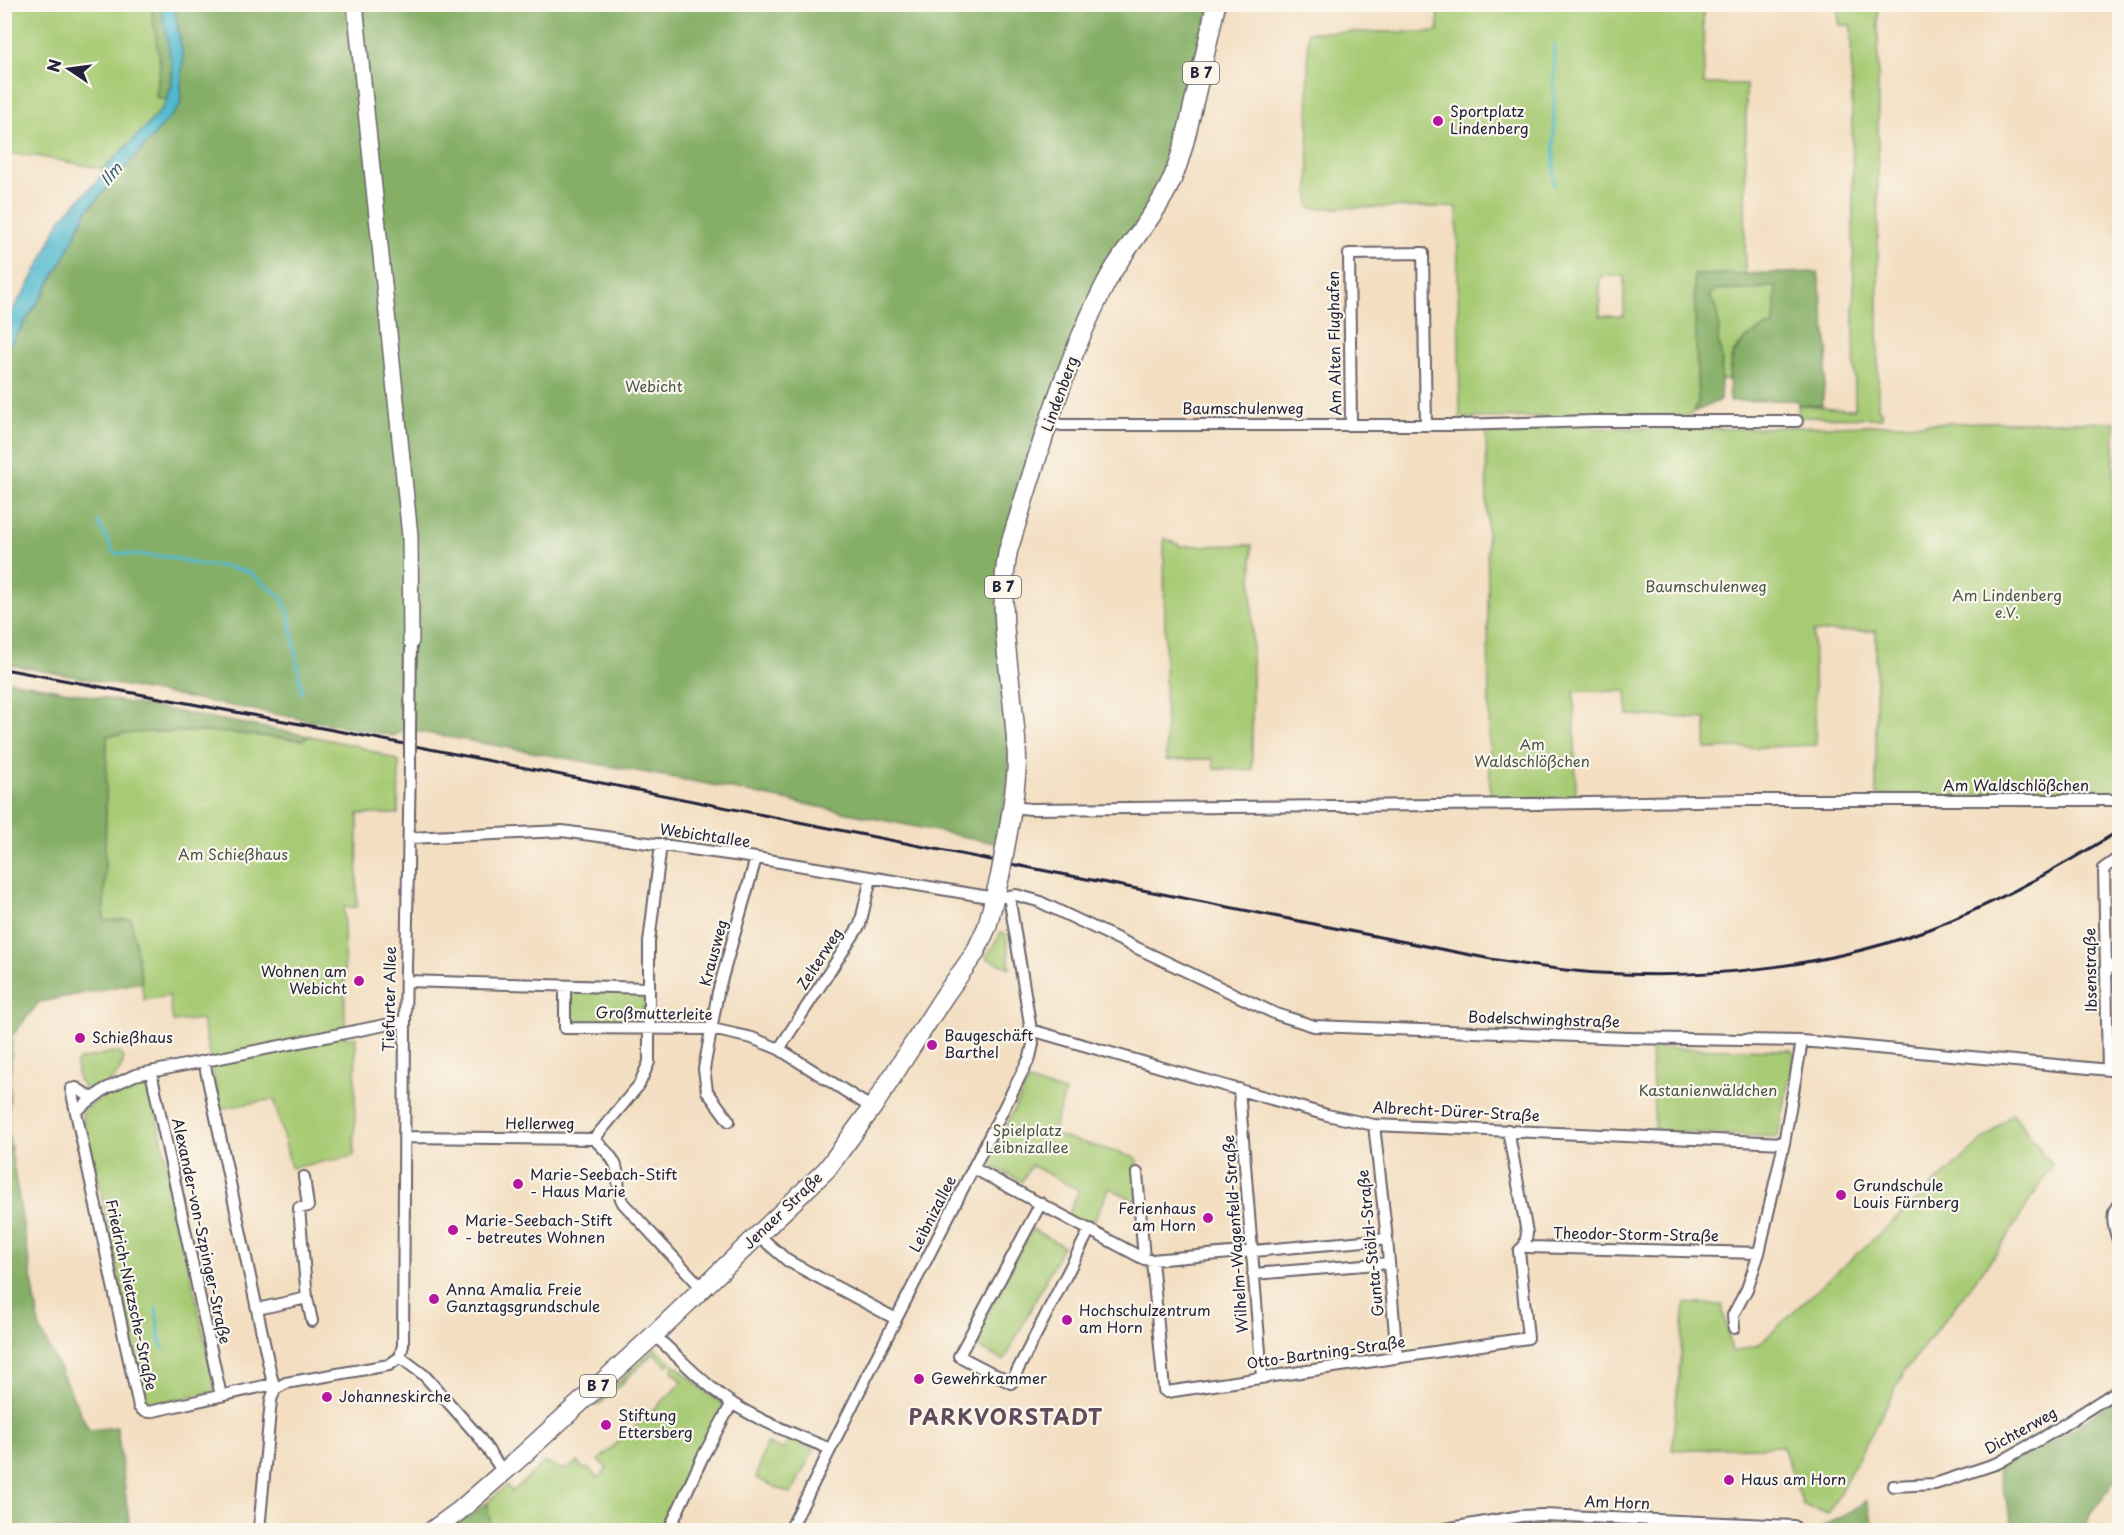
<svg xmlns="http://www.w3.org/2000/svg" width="2124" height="1535" viewBox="0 0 2124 1535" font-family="'Playpen Sans',sans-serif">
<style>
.green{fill:#a7cb75;stroke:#647658;stroke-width:1.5;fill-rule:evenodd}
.forest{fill:#85af66;stroke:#546850;stroke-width:1.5}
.water{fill:#51b9cf;stroke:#3a6e85;stroke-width:1.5}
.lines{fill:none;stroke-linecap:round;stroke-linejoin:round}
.stream{stroke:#51b9cf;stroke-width:3}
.street-casing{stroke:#6b646a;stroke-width:14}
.secondary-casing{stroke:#6b646a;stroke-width:18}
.primary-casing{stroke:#6b646a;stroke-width:21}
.street{stroke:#fff;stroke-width:10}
.secondary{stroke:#fff;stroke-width:15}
.primary{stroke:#fff;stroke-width:18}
.rail{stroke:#22223b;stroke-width:3}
.street-bridge-casing{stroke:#6b646a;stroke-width:14;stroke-linecap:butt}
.primary-bridge-casing{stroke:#6b646a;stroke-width:21;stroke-linecap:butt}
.street-bridge{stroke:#fff;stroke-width:10}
.primary-bridge{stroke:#fff;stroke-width:18}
.poi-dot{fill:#b5179e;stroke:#fbf7ec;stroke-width:2}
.labels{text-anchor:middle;stroke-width:4.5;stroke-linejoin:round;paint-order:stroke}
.shield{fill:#fbf7ec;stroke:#636270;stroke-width:1.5}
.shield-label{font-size:14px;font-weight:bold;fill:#22223b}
.poi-label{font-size:15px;fill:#22223b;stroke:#fbf7ec;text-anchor:start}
.street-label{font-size:15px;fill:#22223b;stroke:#fbf7ec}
.park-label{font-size:15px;fill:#4a554c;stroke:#fbf7ec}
.water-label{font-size:16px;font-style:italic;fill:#355e76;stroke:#fbf7ec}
.district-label{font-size:21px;font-weight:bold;letter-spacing:1.5px;fill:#624c5b;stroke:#fbf7ec}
</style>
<rect width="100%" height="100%" fill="#fbf7ec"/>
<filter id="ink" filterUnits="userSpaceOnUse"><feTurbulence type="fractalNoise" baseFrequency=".0167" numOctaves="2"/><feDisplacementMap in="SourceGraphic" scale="12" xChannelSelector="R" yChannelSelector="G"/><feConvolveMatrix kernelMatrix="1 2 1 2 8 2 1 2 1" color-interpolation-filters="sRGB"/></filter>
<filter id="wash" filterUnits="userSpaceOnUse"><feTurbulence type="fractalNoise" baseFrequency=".008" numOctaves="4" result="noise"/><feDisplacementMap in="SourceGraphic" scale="24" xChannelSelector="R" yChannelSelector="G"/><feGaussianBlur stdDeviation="1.35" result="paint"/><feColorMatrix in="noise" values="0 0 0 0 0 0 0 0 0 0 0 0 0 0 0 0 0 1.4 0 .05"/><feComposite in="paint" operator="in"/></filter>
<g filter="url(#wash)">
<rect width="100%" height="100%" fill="#f3dec1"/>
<path class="green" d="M5 5H151L160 64 156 97 162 99 167 98 164 106 148 125 104 169 36 156 5 153Z
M1438 5H1703L1704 84H1746L1745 274 1694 275 1698 403 1694 412 1687 416 1460 418 1457 207 1309 208 1308 32H1438ZM1600 276H1624V316H1600Z
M1838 5H1878V408L1881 411V418L1799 417 1798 405C1818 405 1835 410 1855 409L1851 25H1839Z
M1769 286 1776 287 1774 325C1759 329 1738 341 1732 356 1729 363 1730 373 1729 380H1721L1722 358 1718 341 1719 324 1709 297 1714 290C1732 288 1752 294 1769 286Z
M1989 422H2115L2113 515 2117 599V797L1876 795V631L1813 632 1816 745 1706 749V719L1628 715 1626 691H1574L1576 798 1490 800 1486 424H1594L1595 428 1716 429Z
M1164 538 1181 546 1252 545V770L1214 769 1213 759 1166 760Z
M143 732H216L302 740 310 736 358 746 399 761 398 814H358L357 907H344L345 1038 356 1037 354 1156 291 1168 274 1099 220 1109 202 1019 173 1022 169 996 144 1000 131 920 104 922 107 736Z
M1001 932 1006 934 1010 968 986 958Z
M570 991 644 993 643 1024 569 1023Z
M1651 1048 1792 1050 1794 1055 1778 1137 1655 1131Z
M113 1052 119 1053 124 1058C121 1075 105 1092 87 1091L78 1079 76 1063 79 1060Z
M141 1077 149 1080 216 1391 146 1406 95 1163 92 1164 82 1114 83 1111 114 1089Z
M1028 1082 1065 1092 1052 1134 1137 1158 1139 1203 1110 1188 1090 1229 1067 1217 1079 1190 1031 1165 1022 1181 995 1168 989 1176 982 1172Z
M2013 1113 2052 1165 2005 1241 1905 1371 1828 1514 1803 1505 1783 1446 1672 1450 1685 1303 1722 1305 1732 1352 1759 1345 1796 1309Z
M1032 1229 1063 1246 1004 1361 972 1344Z
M655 1348 671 1362 667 1366 654 1353 599 1405H594Z
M674 1364 707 1393 728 1408 664 1530H493L488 1513V1502L507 1485 512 1492 545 1462C560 1467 561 1476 577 1462L585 1470 588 1468 598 1478 607 1469 599 1460 683 1382 672 1371Z
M789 1438 814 1449 791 1494 756 1478 766 1444 784 1449Z"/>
<path class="forest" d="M151 5H161C167 34 179 68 167 98L162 99 156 97 160 64Z
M174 5H1210L1189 101 1164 183 1123 244 1002 549 1009 773 1002 822 994 843 708 784 405 729 394 736 5 664V352L42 296 65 256 86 212 180 106 183 57Z
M1818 272 1828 349 1822 405H1798L1797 400 1730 401C1727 361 1732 338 1774 325L1776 287C1766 285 1754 291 1743 290 1732 290 1724 288 1714 290L1709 296 1715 305 1719 324 1718 341 1722 358 1720 400 1694 412 1698 403 1694 275Z
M4 680 310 736 302 740C238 732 171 727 107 736L104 921 131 919 142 982 39 1002 12 1036 8 1132 40 1329 89 1430 117 1427 130 1530H5Z
M2119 1396V1421L2115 1423C2112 1441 2123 1454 2119 1469 2113 1494 2089 1507 2085 1530H2014L1997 1467C2043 1451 2081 1425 2119 1396Z
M1867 1501 1875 1530H1817H1818Z
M488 1502V1513L493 1530H450Z
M1533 1522 1707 1527 1749 1530H1478Z"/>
<path class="water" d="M161 5H174L183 57 180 106 86 212 65 256 42 296 5 352V320L27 288 43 258 60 220 97 181 104 169 148 125 164 106 172 86 173 71Z"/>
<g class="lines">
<path class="stream" d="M1554 44V185
M98 522 114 553 169 557 202 565 223 566 249 572 280 596 289 612 302 693
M156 1308 159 1334 163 1349"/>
</g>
</g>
<g filter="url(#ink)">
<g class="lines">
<defs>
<path id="street" d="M1049 422 1061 425H1459L1593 421H1797
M1351 424 1349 254 1423 253 1426 424
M410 732 411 641
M1012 807 1031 809 1536 804 1747 800H2120
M409 838 562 831 756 858 995 898 1016 895 1038 901 1276 1014 1314 1026 1628 1038 1802 1041 2120 1071
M2107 967H2120
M406 981 648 988
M565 986V1028L712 1029 752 1038 779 1049 872 1108
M1031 1030 1327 1115 1374 1125 1784 1143
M779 1049 860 925 871 878
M204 1061 271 1375 275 1389
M2108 1070 2104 868 2120 857
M151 1072 221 1396
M1239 1089 1262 1377
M92 1098 76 1088 71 1089 139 1407 144 1411 149 1412 264 1386H273
M76 1111 105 1089 135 1075 405 1021
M729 1121 707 1091 704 1069 718 992 756 858
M1374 1125 1387 1239 1397 1358
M1508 1130 1527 1233 1525 1245 1528 1247 1759 1253
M404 1137 594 1139C602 1147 615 1158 617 1170 620 1183 616 1191 623 1203L702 1288
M594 1139 639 1085 649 1062V942L661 844
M973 1168 1144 1259 1152 1260 1387 1239
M1137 1173 1144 1259
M304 1177 308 1206 299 1208 307 1298 312 1321
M1041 1203 959 1356 1011 1383 1090 1229
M2120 1203C2107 1214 2116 1232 2120 1247
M758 1235 788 1261 896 1319
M1152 1260 1164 1390 1167 1392 1528 1338 1519 1251 1525 1245
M1253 1274 1389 1263
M257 1309 307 1298
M1734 1328 1733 1315 1747 1289 1759 1253 1784 1143 1802 1041
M654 1335C679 1357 702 1383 730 1402 761 1422 797 1435 830 1449
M400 1357 424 1375 479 1437 504 1473
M1893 1486 1935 1484 1998 1463 2046 1436 2120 1389
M259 1530 271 1400 275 1389 286 1383 389 1365 400 1357 403 1345 405 1021 410 764
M669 1530 703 1456 732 1403
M790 1530 868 1374 1030 1057 1033 1044 1031 1030 1009 896
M1439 1530 1521 1516 1543 1515 1794 1526"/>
<path id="secondary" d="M355 4 410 536 411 641"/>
<path id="primary" d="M1008 832C1012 808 1017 783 1017 758 1015 689 995 620 1008 551 1036 461 1062 368 1106 283 1126 244 1160 213 1175 172 1183 151 1188 128 1193 106 1201 72 1209 38 1216 4
M433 1530 459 1511 514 1463 654 1335 827 1169 872 1108 945 995 975 953 987 927 1000 876"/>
</defs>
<use href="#street" class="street-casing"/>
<use href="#secondary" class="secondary-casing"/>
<use href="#primary" class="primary-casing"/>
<use href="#street" class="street"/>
<use href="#secondary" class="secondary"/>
<use href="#primary" class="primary"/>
<path class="rail" d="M4 669 354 734 1491 959C1526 965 1563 971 1599 973 1714 980 1840 966 1947 922 2008 897 2064 865 2120 830"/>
<defs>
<path id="street-bridge" d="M410 764V732"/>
<path id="primary-bridge" d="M1000 876 1008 832"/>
</defs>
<use href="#street-bridge" class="street-bridge-casing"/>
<use href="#primary-bridge" class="primary-bridge-casing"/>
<use href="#street-bridge" class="street-bridge"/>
<use href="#primary-bridge" class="primary-bridge"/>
</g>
</g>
<g class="poi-dot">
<circle cx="1438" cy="121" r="6"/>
<circle cx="359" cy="981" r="6"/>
<circle cx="80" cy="1038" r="6"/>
<circle cx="932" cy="1045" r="6"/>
<circle cx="518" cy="1184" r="6"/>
<circle cx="1841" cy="1195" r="6"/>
<circle cx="1208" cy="1218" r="6"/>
<circle cx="453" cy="1230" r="6"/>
<circle cx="434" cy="1299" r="6"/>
<circle cx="1067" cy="1320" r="6"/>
<circle cx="919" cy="1379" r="6"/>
<circle cx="327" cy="1397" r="6"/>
<circle cx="606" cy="1425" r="6"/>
<circle cx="1729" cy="1480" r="6"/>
</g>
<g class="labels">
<g class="shield">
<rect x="1183" y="62" width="36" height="22" rx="4.5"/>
<rect x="985" y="576" width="36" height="22" rx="4.5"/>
<rect x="580" y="1375" width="36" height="22" rx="4.5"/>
</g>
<g class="shield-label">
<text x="1201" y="78">B 7</text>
<text x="1003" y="592">B 7</text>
<text x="598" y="1391">B 7</text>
</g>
<g class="poi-label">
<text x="1450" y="117">Sportplatz<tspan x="1450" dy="17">Lindenberg</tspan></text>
<text x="347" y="977" text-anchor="end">Wohnen am<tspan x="347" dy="17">Webicht</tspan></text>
<text x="944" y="1041">Baugeschäft<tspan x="944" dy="17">Barthel</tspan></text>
<text x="92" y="1043">Schießhaus</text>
<text x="530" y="1180">Marie-Seebach-Stift<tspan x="530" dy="17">- Haus Marie</tspan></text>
<text x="1853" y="1191">Grundschule<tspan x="1853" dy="17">Louis Fürnberg</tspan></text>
<text x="1196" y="1214" text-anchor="end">Ferienhaus<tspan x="1196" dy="17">am Horn</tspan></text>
<text x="465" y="1226">Marie-Seebach-Stift<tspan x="465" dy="17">- betreutes Wohnen</tspan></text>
<text x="446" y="1295">Anna Amalia Freie<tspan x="446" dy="17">Ganztagsgrundschule</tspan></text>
<text x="1079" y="1316">Hochschulzentrum<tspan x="1079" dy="17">am Horn</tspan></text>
<text x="931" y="1384">Gewehrkammer</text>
<text x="339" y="1402">Johanneskirche</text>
<text x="618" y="1421">Stiftung<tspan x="618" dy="17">Ettersberg</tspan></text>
<text x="1741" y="1485">Haus am Horn</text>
</g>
<g class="street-label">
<text transform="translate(1335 343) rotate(-91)" y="5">Am Alten Flughafen</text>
<text transform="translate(1060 394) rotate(-70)" y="5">Lindenberg</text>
<text x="1243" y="414">Baumschulenweg</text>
<text x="2016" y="791">Am Waldschlößchen</text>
<text transform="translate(705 836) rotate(8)" y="5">Webichtallee</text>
<text transform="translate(714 953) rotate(-75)" y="5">Krausweg</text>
<text transform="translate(820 959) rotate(-57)" y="5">Zelterweg</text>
<text transform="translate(2091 970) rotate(-91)" y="5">Ibsenstraße</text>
<text transform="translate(390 999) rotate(-89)" y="5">Tiefurter Allee</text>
<text transform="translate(654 1014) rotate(1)" y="5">Großmutterleite</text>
<text transform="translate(1544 1020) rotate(2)" y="5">Bodelschwinghstraße</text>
<text transform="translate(1456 1112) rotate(3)" y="5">Albrecht-Dürer-Straße</text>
<text x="540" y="1129">Hellerweg</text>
<text transform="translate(783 1211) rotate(-44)" y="5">Jenaer Straße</text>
<text transform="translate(933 1214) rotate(-63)" y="5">Leibnizallee</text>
<text transform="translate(201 1231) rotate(78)" y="5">Alexander-von-Szpinger-Straße</text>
<text transform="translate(1236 1234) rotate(-94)" y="5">Wilhelm-Wagenfeld-Straße</text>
<text transform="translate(1636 1235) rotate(1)" y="5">Theodor-Storm-Straße</text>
<text transform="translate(1371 1243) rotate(-96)" y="5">Gunta-Stölzl-Straße</text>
<text transform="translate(131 1295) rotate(78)" y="5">Friedrich-Nietzsche-Straße</text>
<text transform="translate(1326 1353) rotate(-8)" y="5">Otto-Bartning-Straße</text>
<text transform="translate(2021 1431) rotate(-29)" y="5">Dichterweg</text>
<text transform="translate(1617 1503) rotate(2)" y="5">Am Horn</text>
</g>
<g class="park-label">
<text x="654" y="392">Webicht</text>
<text x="1706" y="592">Baumschulenweg</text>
<text x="2007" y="601">Am Lindenberg<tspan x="2007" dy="17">e.V.</tspan></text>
<text x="1532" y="750">Am<tspan x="1532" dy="17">Waldschlößchen</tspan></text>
<text x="233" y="860">Am Schießhaus</text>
<text x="1708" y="1096">Kastanienwäldchen</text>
<text x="1027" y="1136">Spielplatz<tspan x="1027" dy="17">Leibnizallee</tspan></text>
</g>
<g class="water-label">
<text transform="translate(111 174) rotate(-49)" y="6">Ilm</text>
</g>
<g class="district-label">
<text x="1006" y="1425">PARKVORSTADT</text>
</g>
</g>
<rect width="2124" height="1535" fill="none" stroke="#fbf7ec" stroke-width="24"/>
<g transform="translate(69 69) rotate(283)" stroke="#fbf7ec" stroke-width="4.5" paint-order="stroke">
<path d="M0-4.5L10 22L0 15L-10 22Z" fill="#22223b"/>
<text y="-9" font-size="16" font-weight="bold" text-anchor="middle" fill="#22223b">N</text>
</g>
</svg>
